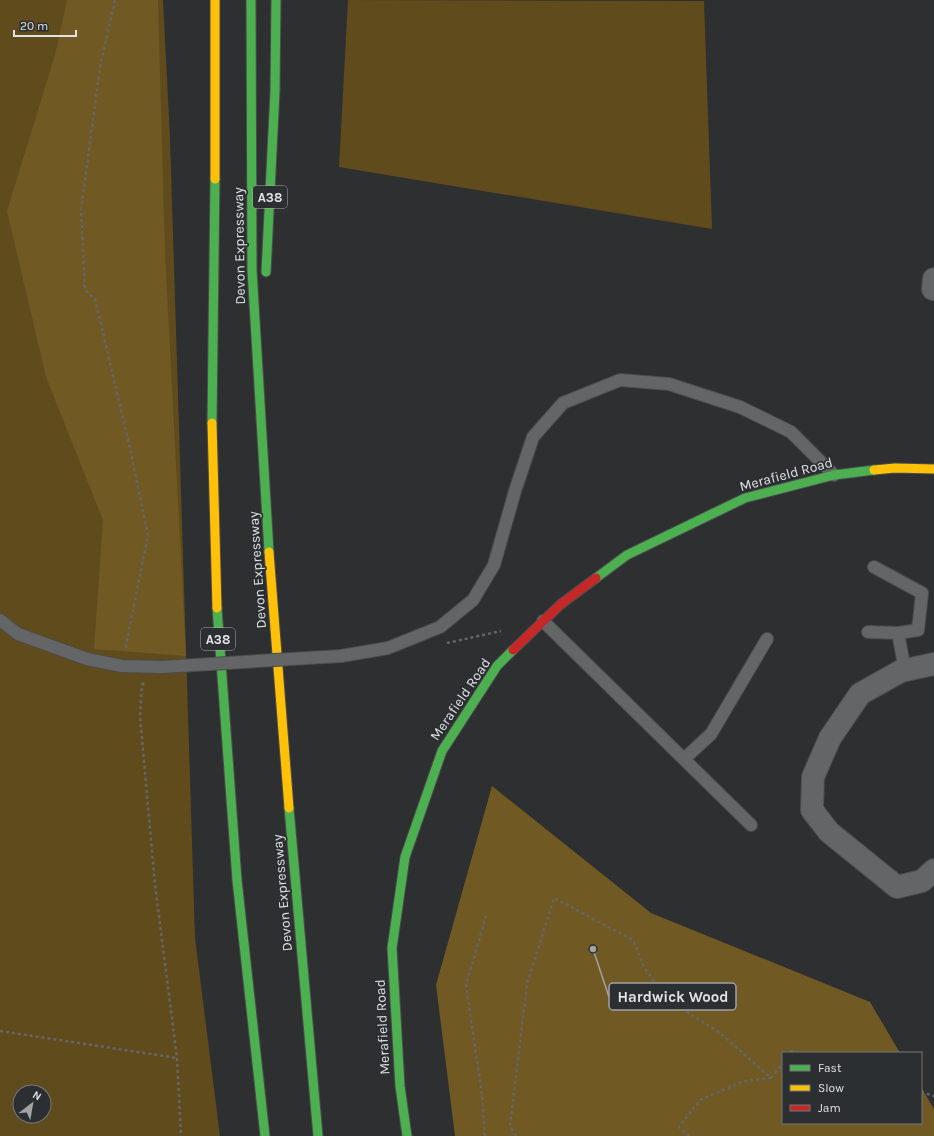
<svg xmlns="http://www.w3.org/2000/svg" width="934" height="1136" viewBox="0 0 934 1136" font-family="Karla,sans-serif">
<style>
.green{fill:#604b1d;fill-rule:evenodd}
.forest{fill:#715924}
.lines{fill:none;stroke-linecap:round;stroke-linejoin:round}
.lane-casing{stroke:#4a4c4d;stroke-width:14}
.street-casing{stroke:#4a4c4d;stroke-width:24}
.fast-casing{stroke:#4a4c4d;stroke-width:11}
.slow-casing{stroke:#4a4c4d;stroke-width:11}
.jam-casing{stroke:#4a4c4d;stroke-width:11}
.path{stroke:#646667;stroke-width:2.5;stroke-dasharray:3 3;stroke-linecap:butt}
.lane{stroke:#636567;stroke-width:12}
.street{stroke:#636567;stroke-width:22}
.fast{stroke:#4caf50;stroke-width:9}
.slow{stroke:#ffc107;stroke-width:9}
.jam{stroke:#c62828;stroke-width:9}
.lane-bridge-casing{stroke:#4a4c4d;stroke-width:14;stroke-linecap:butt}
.lane-bridge{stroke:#636567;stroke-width:12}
.labels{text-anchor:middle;stroke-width:3.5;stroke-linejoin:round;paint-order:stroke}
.shield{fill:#2c2f32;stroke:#aaacaf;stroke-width:1}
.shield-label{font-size:13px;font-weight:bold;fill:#e0e2e4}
.street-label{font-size:14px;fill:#e0e2e4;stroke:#2c2f32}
.leader{fill:none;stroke:#a1a3a5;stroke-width:1.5}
.callout-dot{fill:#a1a3a5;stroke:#2c2f32;stroke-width:1.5}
.callout{fill:#2c2f32;stroke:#a1a3a5;stroke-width:1.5}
.callout-label{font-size:15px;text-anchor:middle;font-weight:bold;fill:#e0e2e4}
</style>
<rect width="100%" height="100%" fill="#2d2f31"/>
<path class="green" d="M0 0H163L170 138 195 938 220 1136H0ZM20 1092H44V1116H20Z
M348 0 704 1 712 229 339 167Z"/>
<path class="forest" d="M67 0H158L165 253 186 656 94 649 103 520 46 377 7 211 55 55Z
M492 786 651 913 870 1002 900 1053H783V1123H921V1087L934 1109V1136H455L436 985Z"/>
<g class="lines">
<defs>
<path id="lane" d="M874 567 922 593 918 630 898 633 905 670
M0 620 18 634 87 659 122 666 162 667
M543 621 751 825
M868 632 898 633
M341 656 388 648 440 627 473 600 494 565 515 491 533 437 563 403 620 380 669 384 740 407 791 432 834 475
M684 759 711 734 767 639"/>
<path id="street" d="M934 279 933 289H934
M934 664 901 671 860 694 830 738 813 777 812 810 829 832 897 887 922 881 934 870"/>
<path id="fast" d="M251 0 252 270 269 552
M266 272 275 91 276 0
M212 423 215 179
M596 578 627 555 745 498 834 475 874 470
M217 608 237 880 265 1136
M289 808 318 1136
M407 1136 400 1086 392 948 405 857 442 751 497 666 513 650"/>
<path id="slow" d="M215 0V179
M212 423 217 608
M874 470 895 468 934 469
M269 552 289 808"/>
<path id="jam" d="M513 650 561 604 596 578"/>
</defs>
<use href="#lane" class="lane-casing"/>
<use href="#street" class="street-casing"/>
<use href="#fast" class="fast-casing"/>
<use href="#slow" class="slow-casing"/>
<use href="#jam" class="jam-casing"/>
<path class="path" d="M115 0 100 67 81 210 85 290 95 299 129 444 148 535 125 650
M447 643 501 631
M144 683 142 685 140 716 155 885 177 1058 181 1136
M0 1031 177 1058
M791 1053 792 1051 797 1053
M771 1078 783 1063
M921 1092 934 1096
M485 1136 482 1095 466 985 486 916
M516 1136 510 1126 527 984 554 898 633 940 644 967 666 999 719 1032 771 1078 744 1081 700 1100 679 1127 689 1136"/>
<use href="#lane" class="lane"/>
<use href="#street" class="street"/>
<use href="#fast" class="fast"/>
<use href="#slow" class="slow"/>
<use href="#jam" class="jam"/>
<defs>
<path id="lane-bridge" d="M162 667 341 656"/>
</defs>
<use href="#lane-bridge" class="lane-bridge-casing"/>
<use href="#lane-bridge" class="lane-bridge"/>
</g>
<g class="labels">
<g class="shield">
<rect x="253" y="186" width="34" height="22" rx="3"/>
<rect x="201" y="628" width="34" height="22" rx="3"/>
</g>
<g class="shield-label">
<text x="270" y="202">A38</text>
<text x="218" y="644">A38</text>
</g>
<g class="street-label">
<text transform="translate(239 246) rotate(-91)" y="5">Devon Expressway</text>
<text transform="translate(786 474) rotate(-15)" y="5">Merafield Road</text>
<text transform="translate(257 570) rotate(-94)" y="5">Devon Expressway</text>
<text transform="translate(460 699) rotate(-56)" y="5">Merafield Road</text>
<text transform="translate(282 893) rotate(-95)" y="5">Devon Expressway</text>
<text transform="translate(382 1027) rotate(-93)" y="5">Merafield Road</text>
</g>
</g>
<path class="leader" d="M593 949L609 997"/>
<circle class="callout-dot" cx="593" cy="949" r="4"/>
<rect class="callout" x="609" y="983" width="127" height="27" rx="4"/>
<g class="callout-label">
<text x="673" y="1002">Hardwick Wood</text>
</g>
<rect x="782" y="1052" width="140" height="72" fill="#2c2f32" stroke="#747779"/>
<rect x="790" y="1065" width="20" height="6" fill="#4caf50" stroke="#747779"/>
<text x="818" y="1072" font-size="12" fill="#e0e2e4">Fast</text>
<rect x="790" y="1085" width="20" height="6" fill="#ffc107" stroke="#747779"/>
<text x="818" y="1092" font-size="12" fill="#e0e2e4">Slow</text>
<rect x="790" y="1105" width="20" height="6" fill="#c62828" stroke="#747779"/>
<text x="818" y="1112" font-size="12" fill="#e0e2e4">Jam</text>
<g transform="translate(32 1104) rotate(31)"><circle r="19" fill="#2c2f32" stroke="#747779"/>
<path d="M0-3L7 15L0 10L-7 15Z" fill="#a1a3a5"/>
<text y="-6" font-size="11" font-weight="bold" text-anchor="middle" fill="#e0e2e4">N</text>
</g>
<path d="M14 30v6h62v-6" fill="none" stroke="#e0e2e4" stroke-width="2"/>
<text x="20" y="30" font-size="12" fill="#e0e2e4" stroke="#2c2f32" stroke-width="3" paint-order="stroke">20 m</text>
</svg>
